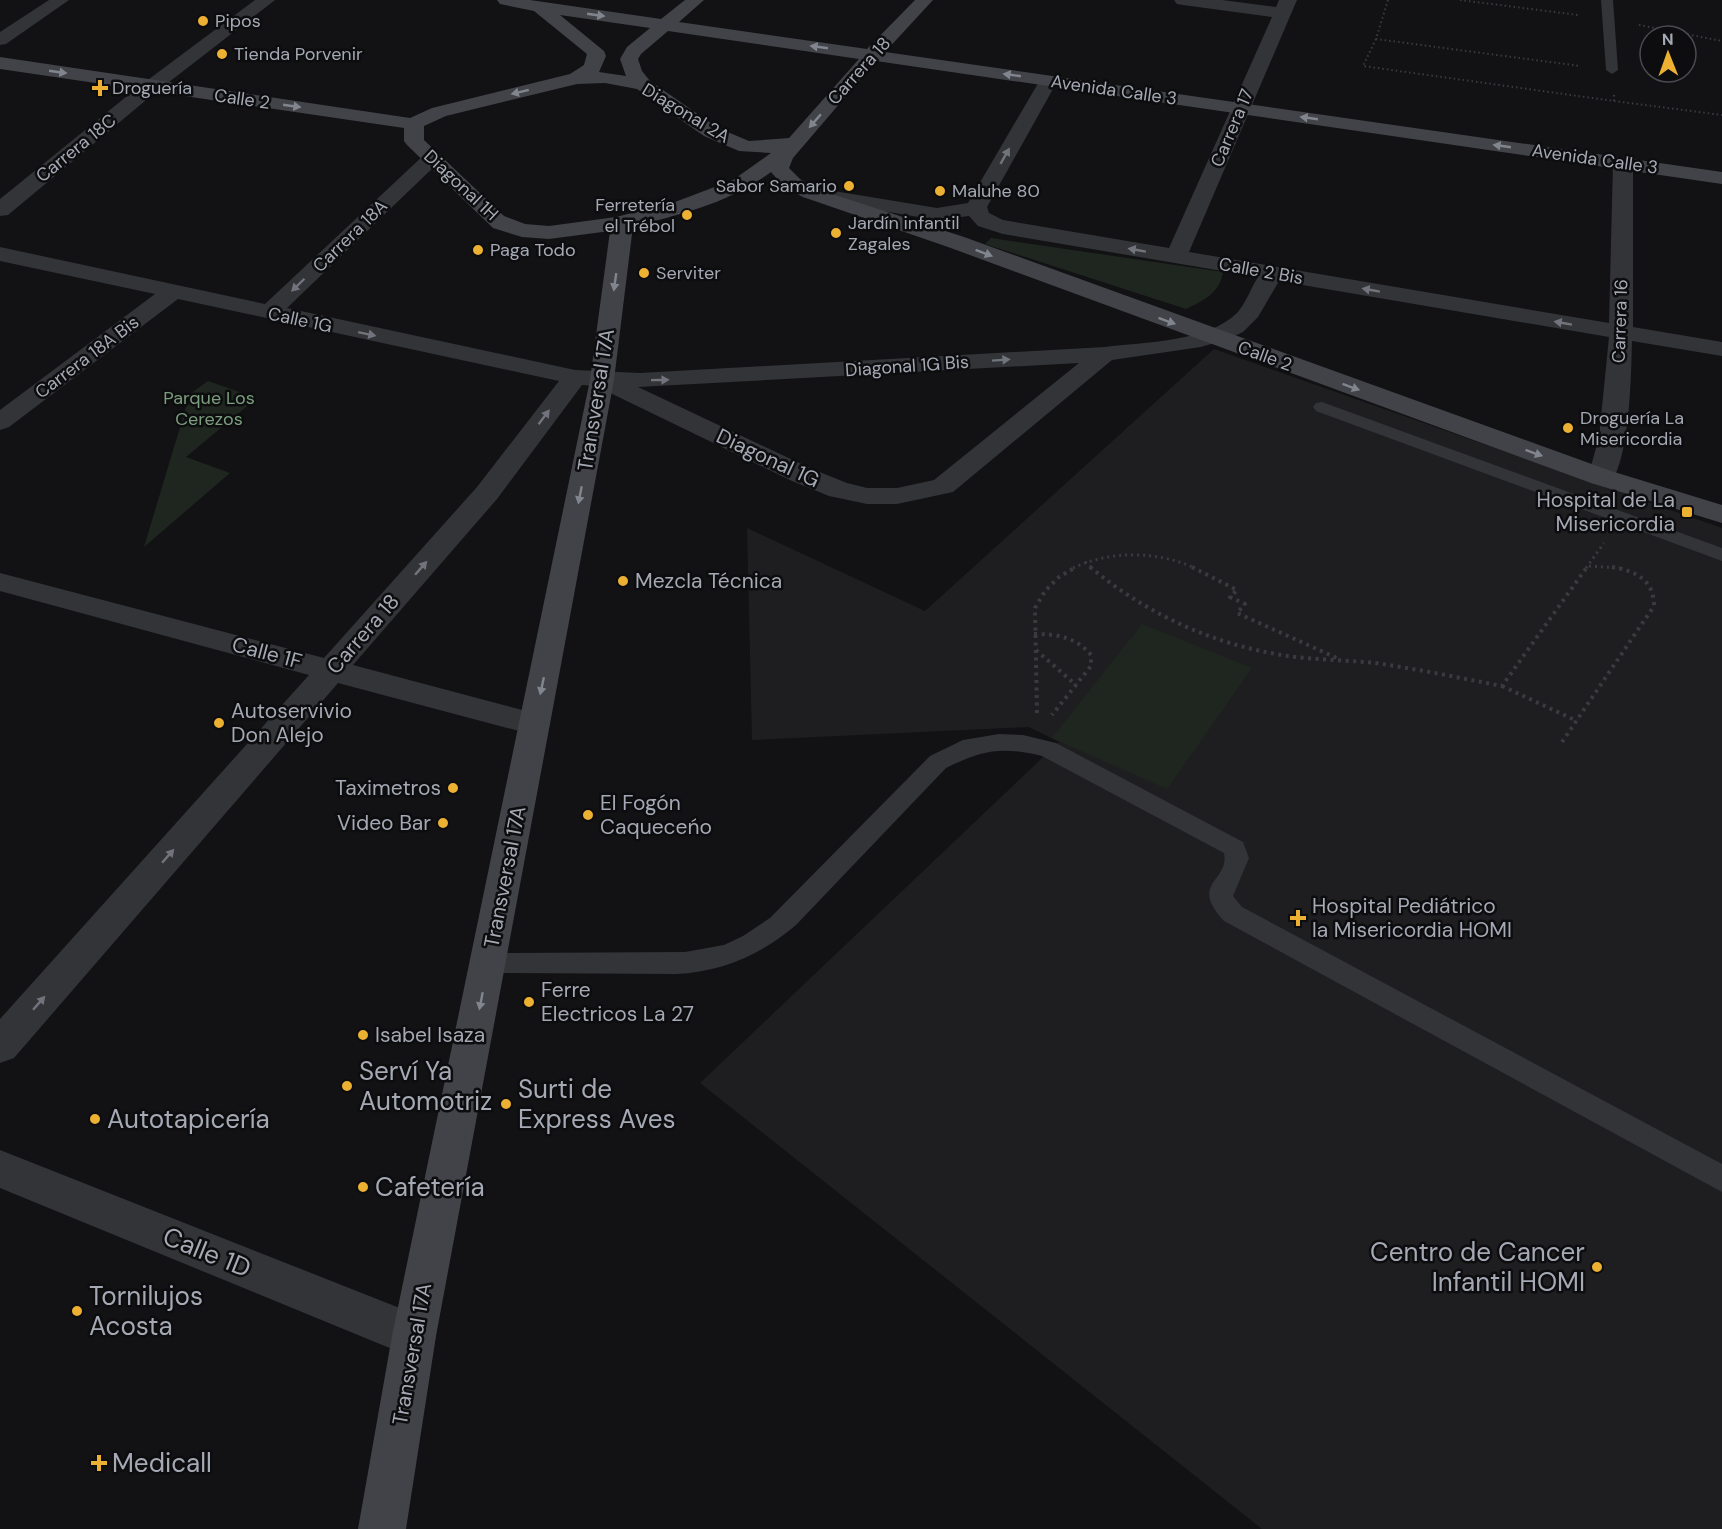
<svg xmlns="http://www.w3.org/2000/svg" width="1722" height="1529" viewBox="0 0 1722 1529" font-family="'DM Sans',sans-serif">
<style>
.built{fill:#1e1e21}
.green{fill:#1e261f}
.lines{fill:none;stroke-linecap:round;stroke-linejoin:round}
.path-far2{stroke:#393b3f;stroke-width:2;stroke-dasharray:1.5 3;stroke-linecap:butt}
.path-far1{stroke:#393b3f;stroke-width:3;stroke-dasharray:2 4;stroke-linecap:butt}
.path{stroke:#393b3f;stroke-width:4;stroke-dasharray:3 4.5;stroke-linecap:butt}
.lane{fill:#333438;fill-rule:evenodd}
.street{fill:#333438;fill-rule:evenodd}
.secondary{fill:#414348;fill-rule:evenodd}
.oneway{fill:#81858e}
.oneway2{fill:#71747c}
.poi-dot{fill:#ecb032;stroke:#0d0d0f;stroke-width:2}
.labels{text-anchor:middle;stroke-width:5;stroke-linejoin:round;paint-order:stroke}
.far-poi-label{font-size:18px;fill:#a4a9b4;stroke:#0d0d0f;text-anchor:start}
.far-street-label{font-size:18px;fill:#a4a9b4;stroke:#0d0d0f}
.far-park-label{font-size:18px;fill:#7b9e7e;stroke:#0d0d0f}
.street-label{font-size:21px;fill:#a4a9b4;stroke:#0d0d0f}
.poi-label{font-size:21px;fill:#a4a9b4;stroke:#0d0d0f;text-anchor:start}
.near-poi-label{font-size:26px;fill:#a4a9b4;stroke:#0d0d0f;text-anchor:start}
.near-street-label{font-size:26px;fill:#a4a9b4;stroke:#0d0d0f}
</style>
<rect width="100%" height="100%" fill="#121214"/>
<path class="built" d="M1214 349 1722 528V1529H1262L700 1083 1059 742 1029 727 752 740 747 528 925 611Z"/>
<path class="green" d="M991 238 1223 272C1220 293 1203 301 1186 309L985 244Z
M208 381 257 398 186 457 230 473 144 547 190 394Z
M1142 624 1252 668 1167 789 1052 738Z"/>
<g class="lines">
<path class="path-far2" d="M1388 0 1376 39 1580 66
M1460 0 1578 15
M1639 25 1722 41
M1376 39 1363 66 1614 101V94
M1614 101 1722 115"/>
<path class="path-far1" d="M1085 562 1092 568
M1589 566 1620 568
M1073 568C1111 550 1157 551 1195 568
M1586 568 1604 543"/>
<path class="path" d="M1090 567C1148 615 1214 645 1288 656 1317 660 1347 660 1375 663 1418 669 1460 678 1502 686L1587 567
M1192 567 1237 590 1230 597 1245 604 1237 613 1339 659
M1034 634C1057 634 1076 637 1091 655V666L1052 715
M1036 650 1076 685
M1502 686 1577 721
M1037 713 1035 608 1045 591 1059 577 1076 567
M1562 742 1654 606C1654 580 1636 571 1612 567"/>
<path class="lane" d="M1601 0H1613L1618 70 1612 74 1606 70Z
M1322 402 1722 548V561L1316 411 1313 407 1316 403Z
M999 734 1023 735 1056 743 1243 842 1249 858 1233 896 1242 907 1722 1164V1192L1224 921C1188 882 1230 882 1224 853L1042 756C1001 746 982 750 946 768L796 925C761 955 721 972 676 974L488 973 479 970 475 963 479 956 488 953 685 952 724 945 743 936 770 918 930 756 963 740Z"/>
<path class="street" d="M49 0H69L6 44 0 45V32Z
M255 0H275L151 96 8 215 0 216V199L137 88Z
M1174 0H1222L1276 7 1279 0H1297L1189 252 1609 323 1613 163 1616 159H1630L1633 163V327L1722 342V356L1632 341C1631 377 1630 454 1611 483L1601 485 1591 483 1588 477 1599 437 1609 337 1279 281 1258 317 1243 332 1228 339 1201 347 1112 360 953 492 897 504H867L829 496 792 481 602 389 600 386 582 385 497 499 353 665 545 716 550 724 545 732 534 735 338 683 14 1058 0 1063V1019L309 675 0 591V573L324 658 477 487 559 381 178 299 9 427 0 430V410L155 294 0 261V247L265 304 425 154H439L442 158 439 162 287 308 575 370 640 373 1105 347C1144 342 1208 342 1237 313 1246 303 1251 288 1258 277L1003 234 978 226 969 216 937 220 810 199 803 197 799 193 803 189 810 187 937 208 968 203 1040 80 1042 76H1056L1058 80 987 207 989 213 1003 220 1169 248 1272 17 1183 5 1177 4ZM1079 363 934 480 897 488H867L847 483 812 469 638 387Z
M0 1150 430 1320 436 1336 430 1352 414 1358 0 1188Z"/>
<path class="secondary" d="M497 0H530L661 19 685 0H704L679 22 867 49 915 0H933L885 52 1722 172V184L876 61 793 158 789 168 800 179 817 189 964 237 1611 471 1722 505V523L1591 483 948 247 803 197 785 188 771 172C731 202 681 215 633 226L614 380 436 1336 406 1529H358L392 1336 590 380 610 231 549 239 522 237 493 228 407 145 404 141V128L0 69V57L410 118 432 108 570 74 584 65 587 54 534 11 500 4ZM560 15 650 28 627 47 620 59 626 76 599 72 606 56 604 51ZM668 31 859 59 789 138 749 141 718 128 650 81 642 71 638 59 641 54ZM605 83 637 89 704 136 739 151 771 153 733 180 675 202 616 217 549 226 525 224 504 216 424 140V126L446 116 577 84Z"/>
</g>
<defs><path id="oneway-solid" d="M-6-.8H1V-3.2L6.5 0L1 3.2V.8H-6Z" transform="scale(1.5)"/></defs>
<g class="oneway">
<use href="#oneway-solid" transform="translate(596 15) rotate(8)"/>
<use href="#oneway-solid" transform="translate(819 47) rotate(-172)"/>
<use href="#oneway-solid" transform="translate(58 72) rotate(8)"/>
<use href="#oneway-solid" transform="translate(1012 75) rotate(-172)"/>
<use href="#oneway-solid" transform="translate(520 92) rotate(166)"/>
<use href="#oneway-solid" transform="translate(292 106) rotate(8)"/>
<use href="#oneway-solid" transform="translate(1309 118) rotate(-172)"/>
<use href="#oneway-solid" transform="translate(815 121) rotate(131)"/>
<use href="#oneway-solid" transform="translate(1502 146) rotate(-172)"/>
<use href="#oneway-solid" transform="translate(984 253) rotate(21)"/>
<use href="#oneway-solid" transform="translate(615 282) rotate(98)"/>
<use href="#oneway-solid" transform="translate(1167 321) rotate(20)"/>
<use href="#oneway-solid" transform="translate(1351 387) rotate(20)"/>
<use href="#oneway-solid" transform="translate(1534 453) rotate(20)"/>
<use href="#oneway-solid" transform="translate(580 495) rotate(101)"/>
<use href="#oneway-solid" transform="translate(542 686) rotate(102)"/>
<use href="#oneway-solid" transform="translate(481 1001) rotate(101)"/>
</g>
<g class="oneway2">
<use href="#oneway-solid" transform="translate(1005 156) rotate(-60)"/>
<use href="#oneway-solid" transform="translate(1137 250) rotate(-170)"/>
<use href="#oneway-solid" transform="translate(298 285) rotate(136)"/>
<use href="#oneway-solid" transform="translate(1371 290) rotate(-170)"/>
<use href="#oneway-solid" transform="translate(1563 323) rotate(-170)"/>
<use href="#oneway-solid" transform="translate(367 334) rotate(12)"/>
<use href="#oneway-solid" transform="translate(1001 360) rotate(-4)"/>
<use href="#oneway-solid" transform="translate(660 380) rotate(-1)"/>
<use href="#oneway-solid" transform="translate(544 417) rotate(-53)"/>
<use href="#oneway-solid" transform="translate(421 568) rotate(-49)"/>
<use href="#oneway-solid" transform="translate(168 856) rotate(-49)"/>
<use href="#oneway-solid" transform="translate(39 1003) rotate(-49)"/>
</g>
<g class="poi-dot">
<circle cx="203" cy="21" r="6"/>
<circle cx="222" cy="54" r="6"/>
<path d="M97 79h6v6h6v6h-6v6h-6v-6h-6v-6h6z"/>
<circle cx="849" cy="186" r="6"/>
<circle cx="940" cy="191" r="6"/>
<circle cx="687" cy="215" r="6"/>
<circle cx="836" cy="233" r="6"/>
<circle cx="478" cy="250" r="6"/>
<circle cx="644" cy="273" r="6"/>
<circle cx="1568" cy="428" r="6"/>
<rect x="1681" y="506" width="12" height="12" rx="3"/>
<circle cx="623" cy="581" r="6"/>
<circle cx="219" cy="723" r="6"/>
<circle cx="453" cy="788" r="6"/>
<circle cx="588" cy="815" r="6"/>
<circle cx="443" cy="823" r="6"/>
<path d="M1295 909h6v6h6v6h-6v6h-6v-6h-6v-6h6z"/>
<circle cx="529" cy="1002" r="6"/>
<circle cx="363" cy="1035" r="6"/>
<circle cx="347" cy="1086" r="6"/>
<circle cx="506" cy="1104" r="6"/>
<circle cx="95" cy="1119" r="6"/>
<circle cx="363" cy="1187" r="6"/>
<circle cx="1597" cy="1267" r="6"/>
<circle cx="77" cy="1311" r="6"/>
<path d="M96 1454h6v6h6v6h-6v6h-6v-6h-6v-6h6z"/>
</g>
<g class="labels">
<g class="far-poi-label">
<text x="215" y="27">Pipos</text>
<text x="234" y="60">Tienda Porvenir</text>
<text x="112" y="94">Droguería</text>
<text x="837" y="192" text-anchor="end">Sabor Samario</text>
<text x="952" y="197">Maluhe 80</text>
<text x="675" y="211" text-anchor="end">Ferretería<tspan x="675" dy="21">el Trébol</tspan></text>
<text x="848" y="229">Jardín infantil<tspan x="848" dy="21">Zagales</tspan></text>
<text x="490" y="256">Paga Todo</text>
<text x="656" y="279">Serviter</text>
<text x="1580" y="424">Droguería La<tspan x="1580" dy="21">Misericordia</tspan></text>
</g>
<g class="far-street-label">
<text transform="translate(859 71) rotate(-48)" y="6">Carrera 18</text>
<text transform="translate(1114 90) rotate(8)" y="6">Avenida Calle 3</text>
<text transform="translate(242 99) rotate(8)" y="6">Calle 2</text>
<text transform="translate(686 113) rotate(31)" y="6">Diagonal 2A</text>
<text transform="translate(1232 128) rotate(-67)" y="6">Carrera 17</text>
<text transform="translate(76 148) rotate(-39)" y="6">Carrera 18C</text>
<text transform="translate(1595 159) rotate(8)" y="6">Avenida Calle 3</text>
<text transform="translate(461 185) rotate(43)" y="6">Diagonal 1H</text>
<text transform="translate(350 236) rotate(-44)" y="6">Carrera 18A</text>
<text transform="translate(1261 271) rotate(10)" y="6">Calle 2 Bis</text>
<text transform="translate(300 320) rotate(12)" y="6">Calle 1G</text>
<text transform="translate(1620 321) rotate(-88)" y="6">Carrera 16</text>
<text transform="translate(1265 356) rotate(20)" y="6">Calle 2</text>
<text transform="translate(87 357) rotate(-37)" y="6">Carrera 18A Bis</text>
<text transform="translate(907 366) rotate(-4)" y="6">Diagonal 1G Bis</text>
</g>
<g class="far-park-label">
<text x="209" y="404">Parque Los<tspan x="209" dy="21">Cerezos</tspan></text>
</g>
<g class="street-label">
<text transform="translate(596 400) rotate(-81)" y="7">Transversal 17A</text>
<text transform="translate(768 458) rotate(25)" y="7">Diagonal 1G</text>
<text transform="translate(363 634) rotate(-49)" y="7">Carrera 18</text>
<text transform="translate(267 653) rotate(15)" y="7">Calle 1F</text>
<text transform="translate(505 877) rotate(-79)" y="7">Transversal 17A</text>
<text transform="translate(412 1354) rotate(-80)" y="7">Transversal 17A</text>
</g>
<g class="poi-label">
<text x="1675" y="507" text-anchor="end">Hospital de La<tspan x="1675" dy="24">Misericordia</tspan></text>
<text x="635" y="588">Mezcla Técnica</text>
<text x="231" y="718">Autoservivio<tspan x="231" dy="24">Don Alejo</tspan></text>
<text x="441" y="795" text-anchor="end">Taximetros</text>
<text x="600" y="810">El Fogón<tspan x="600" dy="24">Caqueceńo</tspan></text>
<text x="431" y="830" text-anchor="end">Video Bar</text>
<text x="1312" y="913">Hospital Pediátrico<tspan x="1312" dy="24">la Misericordia HOMI</tspan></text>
<text x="541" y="997">Ferre<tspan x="541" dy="24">Electricos La 27</tspan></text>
<text x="375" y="1042">Isabel Isaza</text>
</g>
<g class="near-poi-label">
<text x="359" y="1080">Serví Ya<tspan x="359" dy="30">Automotriz</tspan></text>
<text x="518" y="1098">Surti de<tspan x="518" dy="30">Express Aves</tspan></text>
<text x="107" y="1128">Autotapicería</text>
<text x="375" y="1196">Cafetería</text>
<text x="1585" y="1261" text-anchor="end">Centro de Cancer<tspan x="1585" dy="30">Infantil HOMI</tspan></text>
<text x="89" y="1305">Tornilujos<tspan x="89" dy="30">Acosta</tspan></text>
<text x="112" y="1472">Medicall</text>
</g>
<g class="near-street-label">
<text transform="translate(207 1252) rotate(22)" y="9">Calle 1D</text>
</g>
</g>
<g transform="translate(1668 54) rotate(359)"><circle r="28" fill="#0d0d0f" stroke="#494b51" stroke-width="1.5"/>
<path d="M0-4.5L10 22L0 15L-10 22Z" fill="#ecb032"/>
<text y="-9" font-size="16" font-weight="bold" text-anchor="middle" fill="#a4a9b4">N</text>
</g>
</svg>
